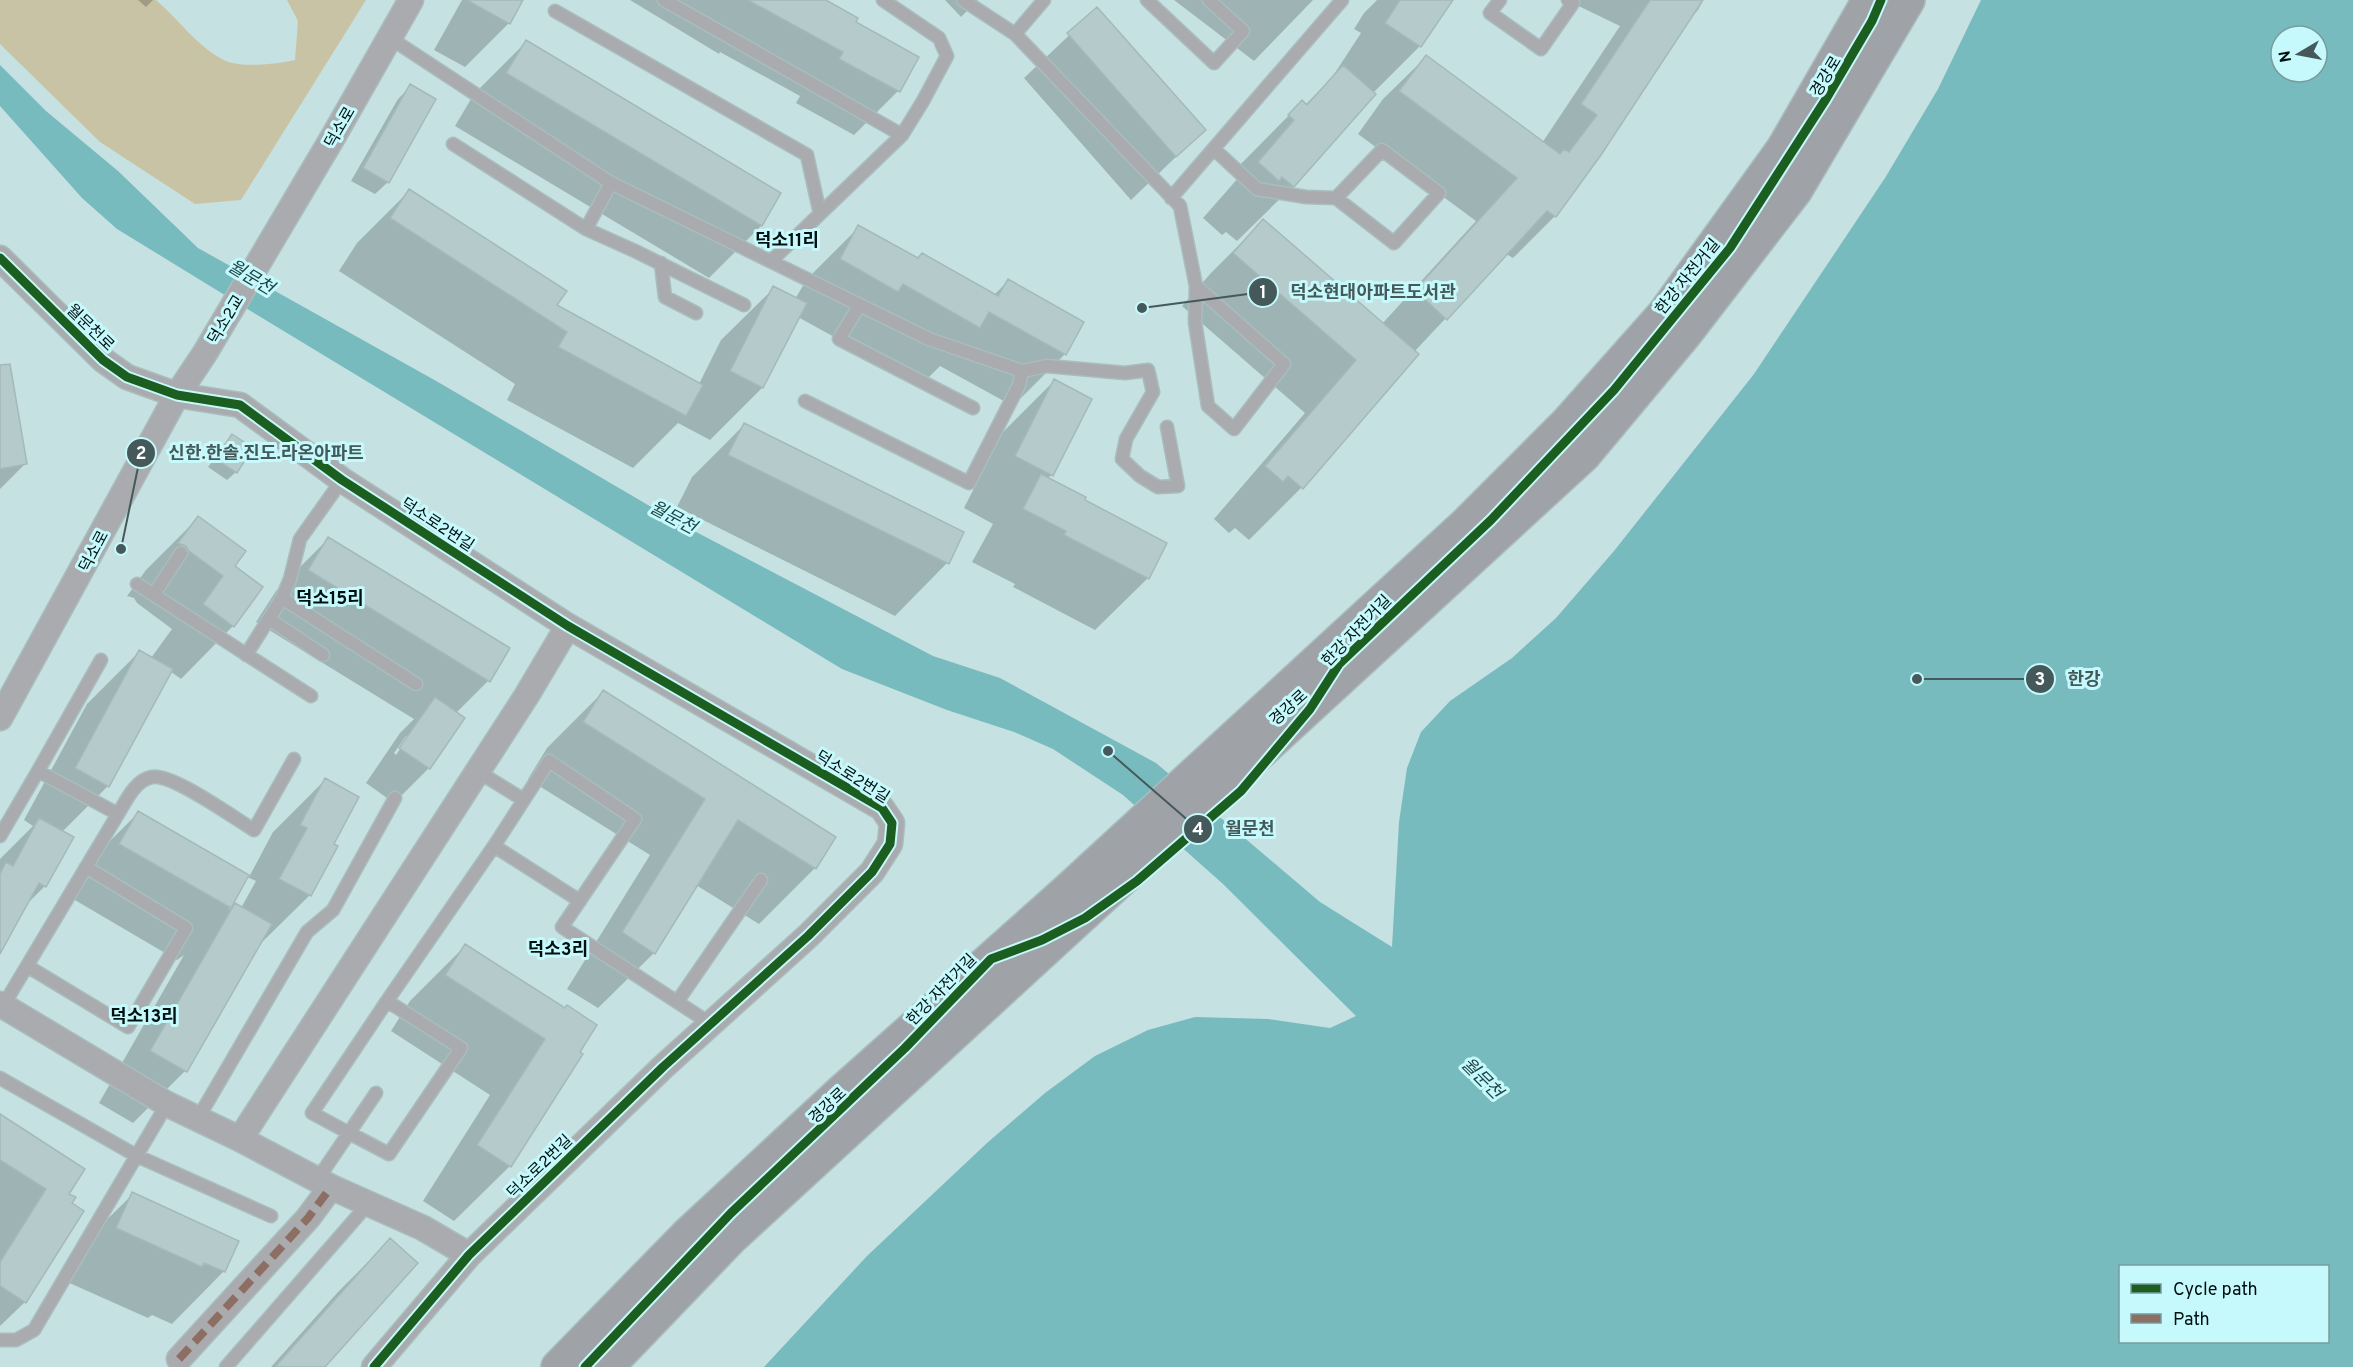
<svg xmlns="http://www.w3.org/2000/svg" width="2353" height="1367" viewBox="0 0 2353 1367" font-family="Overpass,'Noto Sans KR',sans-serif">
<style>
.forest{fill:#c9c3a5}
.water{fill:#78bbbf;fill-rule:evenodd}
.shadow{fill:#0003;fill-rule:evenodd}
.building{fill:#b5cacb;stroke:#a4b9ba;stroke-width:1.5}
.lines{fill:none;stroke-linecap:round;stroke-linejoin:round}
.service-casing{stroke:#a9bdbe;stroke-width:15}
.minor-casing{stroke:#a9bdbe;stroke-width:27}
.primary-casing{stroke:#a9bdbe;stroke-width:36}
.service{stroke:#a9abae;stroke-width:12}
.minor{stroke:#a9abae;stroke-width:24}
.primary{stroke:#9fa3a7;stroke-width:33}
.quiet{stroke:#8d6e63;stroke-width:8;stroke-dasharray:15 8;stroke-linecap:butt}
.cycleway-casing{stroke:#c6f9fc;stroke-width:13}
.cycleway{stroke:#1b5e20;stroke-width:9}
.labels{text-anchor:middle;stroke-width:6;stroke-linejoin:round;paint-order:stroke}
.street-label{font-size:16px;fill:#001011;stroke:#c6f9fc}
.neighbourhood-label{font-size:18px;font-weight:bold;fill:#001011;stroke:#c6f9fc}
.water-label{font-size:18px;font-style:italic;fill:#1d4547;stroke:#c6f9fc}
.leader{fill:none;stroke:#45595a;stroke-width:2}
.callout-dot{fill:#45595a;stroke:#c6f9fc;stroke-width:2}
.mark-label{font-size:18px;text-anchor:middle;font-weight:bold;fill:#fff}
.callout-label{font-size:18px;text-anchor:middle;font-weight:bold;fill:#45595a;stroke:#c6f9fc;stroke-width:6;stroke-linejoin:round;paint-order:stroke}
</style>
<rect width="100%" height="100%" fill="#c6e1e2"/>
<path class="forest" d="M0 0H156C178 19 196 45 222 59 238 69 277 64 295 60L298 21 287 0H366L241 200 195 204 100 142 0 44Z"/>
<path class="water" d="M1981 0H2353V1367H764L867 1256 987 1143 1045 1093 1095 1056 1148 1030 1195 1017 1268 1019 1330 1028 1356 1016 1223 884 1123 795 1053 749 1014 732 947 710 842 669 277 327 117 229 82 198 0 106V65L46 111 118 171 198 248 438 382 677 522 933 656 1000 678 1156 763 1320 902 1392 947 1399 822 1407 768 1421 732 1450 701 1512 658 1556 618 1614 551 1754 374 1885 178 1938 89ZM2281 36H2317V72H2281ZM2120 1266H2328V1342H2120Z"/>
<path class="shadow" d="M138 0H153L146 7Z
M462 0H522L509 23 465 67 434 50Z
M630 0H823L854 23 898 91 854 135 796 103 800 96 720 52 719 54Z
M945 0H978L961 17Z
M1174 0H1313L1254 61Z
M1377 0H1451L1420 46 1373 93 1293 186 1237 241 1226 232 1222 235 1203 218 1239 177 1233 172 1302 102 1305 105 1331 79 1361 33 1354 29 1364 13Z
M1566 0H1703L1698 10 1688 20 1555 216 1513 258 1506 254 1414 352 1416 354 1301 488 1249 540 1235 528 1229 533 1214 519 1305 413 1182 306 1211 273 1263 221 1382 324 1476 221 1358 134 1383 99 1426 57 1542 143 1620 26Z
M1097 9 1204 130 1131 200 1024 78Z
M526 42 779 194 761 226 709 278 455 126 474 94Z
M411 86 388 182 375 194 351 181 398 99Z
M409 191 555 306 699 384 721 340 774 288 795 299 807 279 859 227 917 259 994 295 1008 281 1065 354 1013 406 940 366 927 379 851 337 845 343 798 317 762 388 710 440 678 423 633 468 507 400 515 384 339 271 357 243Z
M0 377 25 464 0 489Z
M1054 381 1051 475 1047 479 1083 501 1148 578 1095 630 1013 587 1015 584 972 562 993 524 964 508 1002 433Z
M744 425 962 533 947 563 895 616 677 507 692 477Z
M232 436 236 472 227 480 208 467Z
M198 518 233 567 261 588 233 626 181 679 170 671 108 786 62 832 45 886 24 907 0 943V859L33 826 24 820 87 704 139 652 151 658 172 629 137 603 134 598 127 596 146 570Z
M328 539 488 681 456 713 463 718 429 768 394 803 366 783 400 733 414 719 256 622 276 591ZM406 736H409L396 755 394 753Z
M603 692 834 838 815 868 759 924 696 885 654 953 598 1008 567 989 650 855 528 779 547 748Z
M325 780 332 844 336 847 310 895 257 947 185 1071 133 1123 99 1103 184 955 177 960 68 896 86 865 138 813 249 877 273 832ZM247 877 256 881 241 908 235 904 229 910Z
M465 946 564 1009 510 1166 454 1221 423 1201 490 1095 391 1031 410 1001Z
M0 1116 67 1194 25 1302 0 1326Z
M133 1194 224 1271 172 1324 152 1315 148 1318 65 1281 80 1246Z
M390 1240 323 1367H271L338 1292Z"/>
<path class="building" d="M467 0H523L510 24Z
M748 0H826L858 18 856 22 919 57 900 92 839 59 843 52Z
M1400 0H1453L1421 47 1385 23Z
M1650 0H1703L1601 155 1556 217 1547 211 1447 320 1415 290 1517 178 1399 91 1426 55 1560 154 1564 149 1569 152 1597 115 1581 104Z
M1097 7 1206 130 1176 157 1067 33Z
M526 40 781 193 762 226 506 73Z
M1343 65 1376 94 1294 187 1282 177 1279 181 1258 162 1294 120 1288 115 1302 100 1307 105Z
M410 84 436 99 389 183 363 168Z
M409 189 567 291 557 305 703 385 686 416 558 347 567 332 390 218Z
M1263 219 1419 354 1303 489 1288 476 1283 482 1265 466 1356 360 1233 253Z
M858 225 918 258 922 253 998 296 1008 279 1084 322 1066 355 989 312 980 328 903 284 898 292 840 259Z
M773 286 807 303 763 388 730 371Z
M10 364 27 464 0 469V365Z
M1054 379 1092 399 1053 476 1015 456Z
M744 423 964 532 949 564 728 455Z
M232 434 253 448 237 473 215 459Z
M1041 474 1086 497 1085 500 1167 543 1149 579 1064 535 1066 531 1023 509Z
M198 516 246 551 235 566 263 587 234 627 203 604 223 576 189 551 186 546 178 543Z
M328 537 510 648 490 682 308 570Z
M139 650 173 669 109 787 75 768Z
M603 690 836 837 816 869 738 820 655 954 622 932 705 799 583 722Z
M435 697 465 718 430 769 399 748Z
M325 778 359 797 334 844 338 846 311 896 279 879 307 828 300 825Z
M138 811 249 875 231 908 119 844Z
M39 818 74 837 46 887 39 883 0 954V874L6 862 13 866Z
M235 903 272 924 187 1072 150 1051Z
M465 944 565 1008 567 1005 597 1025 580 1052 583 1054 511 1167 477 1145 545 1039 445 975Z
M0 1114 85 1169 69 1194 76 1197 72 1203 84 1211 26 1303 0 1286V1262L46 1189 0 1160Z
M132 1192 239 1241 225 1272 204 1263 202 1267 116 1228Z
M390 1238 418 1263 325 1367H275Z"/>
<g class="lines">
<defs>
<path id="service" d="M664 0 902 135 771 261
M883 0 939 38 947 56 923 101 902 135
M963 0 1015 34 1180 206 1196 286 1195 322 1208 406 1234 429 1284 364 1196 286
M1147 0 1214 63 1243 31 1209 0
M1500 0 1490 13 1541 49 1573 3 1568 0
M555 11 807 155 820 214
M1015 34 1044 0
M390 38 611 183 929 339 1022 371 1047 366 1125 373 1148 370 1153 392 1126 439 1122 459 1140 476 1158 487 1178 486 1167 427
M453 144 586 229 611 183
M1214 149 1257 189 1306 197 1336 198 1394 243 1439 193 1382 150 1336 198
M1171 198 1342 0
M586 229 635 251 744 305
M661 263 665 297 696 313
M859 306 839 339 973 408
M805 401 969 483 1019 385 1022 371
M137 584 311 696
M154 594 181 553
M282 598 416 684
M269 619 323 655
M246 655 282 598 290 579 300 539 342 480
M38 771 101 660
M477 771 524 800
M118 814C126 801 135 780 152 777 172 773 234 818 254 830L294 759
M0 836 38 771 118 814 3 1006
M580 901 494 846 549 761 635 819 562 927 711 1024
M27 966 128 1027 186 928 86 867
M387 1001 494 846
M677 1002 761 880
M0 1078 137 1156 271 1216
M197 1120 307 932 333 910 395 798
M317 1180 349 1133 389 1154 461 1048 387 1001 312 1113 349 1133 376 1093
M0 1340H16L34 1330 167 1104
M226 1367 369 1203"/>
<path id="minor" d="M0 258 103 360 127 377 177 395 240 405 342 480 568 626 882 808 892 823 890 844 872 872 808 936 663 1067 469 1255 374 1367
M0 718 177 395 205 353 333 137 411 0
M0 1004 167 1104 240 1139 331 1187 423 1228 469 1255
M240 1139 527 695 568 626
M179 1359 308 1218 331 1187"/>
<path id="primary" d="M558 1367 687 1235 840 1093 1068 890 1466 524 1567 423 1664 314 1783 149 1869 0
M607 1367 731 1238 1584 455 1685 334 1795 191 1908 0"/>
</defs>
<use href="#service" class="service-casing"/>
<use href="#minor" class="minor-casing"/>
<use href="#primary" class="primary-casing"/>
<use href="#service" class="service"/>
<use href="#minor" class="minor"/>
<use href="#primary" class="primary"/>
<path class="quiet" d="M179 1359 308 1218 331 1187"/>
<defs>
<path id="cycleway" d="M0 258 103 360 127 377 177 395 240 405 342 480 568 626 882 808 892 823 890 844 872 872 808 936 663 1067 469 1255 374 1367
M585 1367 731 1213 905 1048 991 959 1042 940 1085 918 1137 881 1241 791 1310 709 1339 664 1491 520 1614 390 1730 248 1826 99 1872 21 1881 0"/>
</defs>
<use href="#cycleway" class="cycleway-casing"/>
<use href="#cycleway" class="cycleway"/>
</g>
<g class="labels">
<g class="street-label">
<text transform="translate(1825 76) rotate(-59)" y="6">경강로</text>
<text transform="translate(339 127) rotate(-60)" y="6">덕소로</text>
<text transform="translate(1687 276) rotate(-51)" y="6">한강 자전거길</text>
<text transform="translate(225 319) rotate(-59)" y="6">덕소2교</text>
<text transform="translate(91 327) rotate(44)" y="6">월문천로</text>
<text transform="translate(438 524) rotate(33)" y="6">덕소로2번길</text>
<text transform="translate(93 551) rotate(-62)" y="6">덕소로</text>
<text transform="translate(1356 630) rotate(-46)" y="6">한강 자전거길</text>
<text transform="translate(1288 707) rotate(-42)" y="6">경강로</text>
<text transform="translate(853 776) rotate(32)" y="6">덕소로2번길</text>
<text transform="translate(941 989) rotate(-46)" y="6">한강 자전거길</text>
<text transform="translate(827 1105) rotate(-43)" y="6">경강로</text>
<text transform="translate(539 1166) rotate(-44)" y="6">덕소로2번길</text>
</g>
<g class="neighbourhood-label">
<text x="787" y="246">덕소11리</text>
<text x="330" y="604">덕소15리</text>
<text x="558" y="955">덕소3리</text>
<text x="144" y="1022">덕소13리</text>
</g>
<g class="water-label">
<text transform="translate(251 277) rotate(31)" y="6">월문천</text>
<text transform="translate(673 517) rotate(28)" y="6">월문천</text>
<text transform="translate(1482 1078) rotate(45)" y="6">월문천</text>
</g>
</g>
<path class="leader" d="M1142 308L1263 292M121 549L141 453M1917 679L2040 679M1108 751L1198 829"/>
<g class="callout-dot">
<circle cx="1142" cy="308" r="6"/>
<circle cx="121" cy="549" r="6"/>
<circle cx="1917" cy="679" r="6"/>
<circle cx="1108" cy="751" r="6"/>
<circle cx="1263" cy="292" r="15"/>
<circle cx="141" cy="453" r="15"/>
<circle cx="2040" cy="679" r="15"/>
<circle cx="1198" cy="829" r="15"/>
</g>
<g class="mark-label">
<text x="1263" y="298">1</text>
<text x="141" y="459">2</text>
<text x="2040" y="685">3</text>
<text x="1198" y="835">4</text>
</g>
<g class="callout-label">
<text x="1373" y="298">덕소현대아파트도서관</text>
<text x="266" y="459">신한.한솔.진도.라온아파트</text>
<text x="2084" y="685">한강</text>
<text x="1250" y="835">월문천</text>
</g>
<rect x="2119" y="1265" width="210" height="78" fill="#c6f9fc" stroke="#779c9e" stroke-width="1.5"/>
<rect x="2131" y="1284" width="30" height="9" fill="#1b5e20" stroke="#779c9e" stroke-width="1.5"/>
<text x="2173" y="1295" font-size="18" fill="#001011">Cycle path</text>
<rect x="2131" y="1314" width="30" height="9" fill="#8d6e63" stroke="#779c9e" stroke-width="1.5"/>
<text x="2173" y="1325" font-size="18" fill="#001011">Path</text>
<g transform="translate(2299 54) rotate(260)"><circle r="28" fill="#c6f9fc" stroke="#779c9e" stroke-width="1.5"/>
<path d="M0-4.5L10 22L0 15L-10 22Z" fill="#45595a"/>
<text y="-9" font-size="16" font-weight="bold" text-anchor="middle" fill="#001011">N</text>
</g>
</svg>
